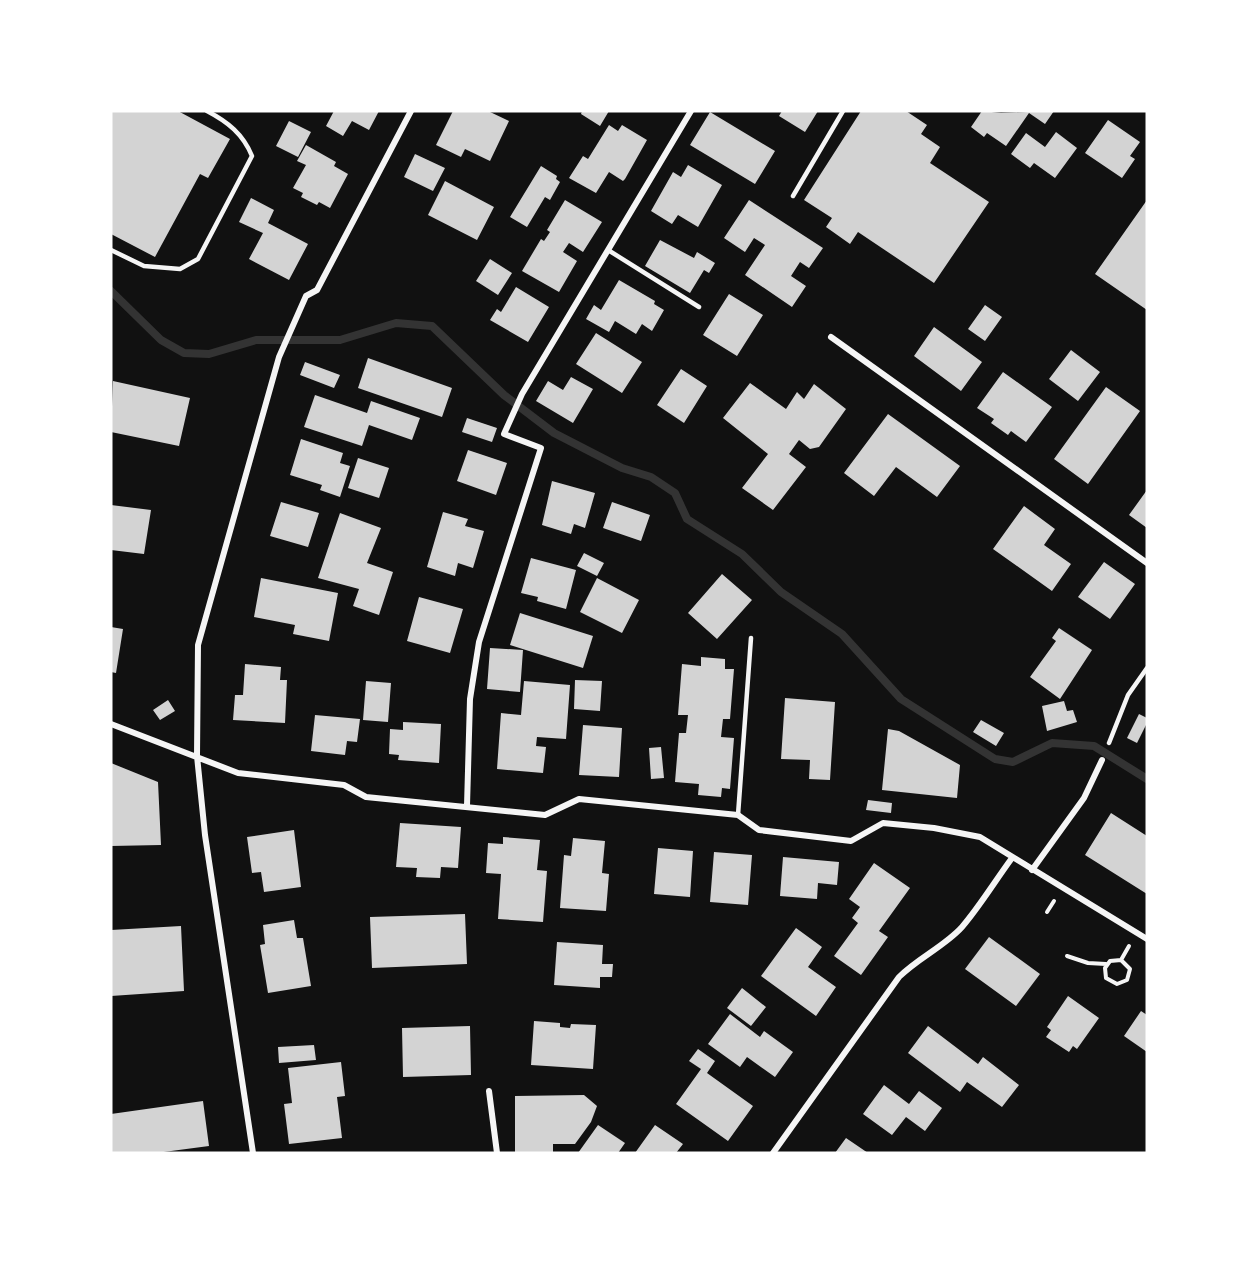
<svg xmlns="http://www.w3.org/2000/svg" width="1258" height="1264" viewBox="0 0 1258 1264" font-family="Mulish,sans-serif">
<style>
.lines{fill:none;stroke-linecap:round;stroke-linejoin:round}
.stream{stroke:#333;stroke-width:8}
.building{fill:#d3d3d3}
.path{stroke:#f5f5f5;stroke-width:4}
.service{stroke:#f5f5f5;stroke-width:4.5}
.minor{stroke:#f5f5f5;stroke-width:6}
</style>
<rect width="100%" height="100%" fill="#111"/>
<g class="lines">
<path class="stream" d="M111 291 161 340 184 353 209 354 256 340H340L396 323 432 326 504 395 554 433 622 468 651 477 675 493 687 519 742 554 781 592 842 634 901 699 995 759 1013 762 1052 743 1094 746 1147 779"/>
</g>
<path class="building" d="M111 111H178L230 139 208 178 200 174 155 257 111 234Z
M334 111H379L369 130 352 121 343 136 326 126Z
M453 111H488L509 121 490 161 465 149 461 157 436 145Z
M582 111H609L600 126 581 114Z
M782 111H818L805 132 779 116Z
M861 111H906L927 125 921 134 940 147 930 163 989 202 934 283 858 232 850 244 826 227 832 218 804 200Z
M982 111 1001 113 1054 111 1045 124 1029 113 1006 146 987 133 984 137 971 127Z
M710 112 775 151 755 184 690 145Z
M1108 120 1140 142 1130 156 1135 159 1122 178 1085 153Z
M289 121 311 132 298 157 276 146Z
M609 125 618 131 622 125 647 140 625 179 623 181 609 172 596 193 569 178 583 156 588 159Z
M1056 132 1077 148 1055 178 1034 163 1030 168 1011 154 1026 133 1045 147Z
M306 145 336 162 334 166 348 174 330 208 319 202 317 205 301 197 303 193 293 188 306 165 297 161Z
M415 154 445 168 433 191 404 177Z
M688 165 722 185 698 227 678 215 672 224 651 211 673 172 681 177Z
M541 166 557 176 556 179 560 182 550 200 545 197 527 227 510 217Z
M445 181 494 207 477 240 428 215Z
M251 198 274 210 268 223 308 244 289 280 249 259 263 233 239 222Z
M565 200 602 222 583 252 569 243 563 252 577 261 559 292 522 271 541 239 544 241 550 232 547 230Z
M749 200 823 248 809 268 800 262 791 276 806 286 792 307 745 275 765 245 754 238 745 252 724 238Z
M1147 200V310L1095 274Z
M660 240 694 258 697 252 715 263 709 273 704 270 690 293 645 266Z
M490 259 512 273 498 295 476 281Z
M619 280 655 301 654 304 664 310 652 331 642 324 636 334 615 321 609 332 586 319 594 305 601 310Z
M516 287 549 307 528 342 490 320 497 309 501 312Z
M729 294 763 315 737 356 703 335Z
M985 305 1002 317 985 341 968 329Z
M934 327 982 362 961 391 914 356Z
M596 333 642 362 622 393 576 364Z
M1071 350 1100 372 1078 401 1049 379Z
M368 358 452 388 442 417 358 388Z
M305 362 340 375 334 388 300 375Z
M681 369 707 386 684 423 657 405Z
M1003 372 1052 407 1026 442 1011 431 1008 435 991 423 994 419 977 408Z
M571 377 593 389 573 423 536 401 548 381 563 390Z
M113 381 190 398 179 446 111 432Z
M750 383 786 409 797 392 804 399 814 384 846 409 819 447 810 449 799 440 789 454 806 467 773 510 742 488 768 454 723 418Z
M1106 387 1140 411 1088 484 1054 459Z
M315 395 367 413 371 401 420 418 412 440 369 425 362 446 304 427Z
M888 414 960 466 937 497 896 467 874 496 844 473Z
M467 418 497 428 492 442 462 432Z
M301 439 343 453 340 463 350 466 340 497 320 490 322 485 290 475Z
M468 450 507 463 496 495 457 481Z
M358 458 389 468 379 498 348 488Z
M552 481 595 493 585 528 574 524 571 534 542 525Z
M1147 490V528L1129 515Z
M281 502 319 513 308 547 270 536Z
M612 502 650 515 641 541 603 528Z
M111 505 151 510 144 554 111 550Z
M1024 506 1055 529 1044 545 1071 564 1052 591 993 549Z
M443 512 468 519 465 526 484 531 473 568 458 563 455 576 427 567Z
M340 513 381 528 367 563 393 572 379 615 353 606 359 589 318 578Z
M584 553 604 563 597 576 577 566Z
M531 558 576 570 566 609 537 601 538 597 521 593Z
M1104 562 1135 584 1110 619 1078 597Z
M722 574 752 600 717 639 688 613Z
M261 578 338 593 329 641 293 634 295 625 254 617Z
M597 578 639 600 622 633 580 612Z
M419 597 463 609 450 653 407 641Z
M520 613 593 636 583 668 510 645Z
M111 627 123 629 116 673 111 672Z
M1059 628 1092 650 1060 699 1030 677 1056 641 1052 638Z
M490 648 523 650 520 692 487 689Z
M701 657 725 659V669H734L730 719H723L721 737 734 738 730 789 722 788 721 797 698 795 699 784 675 782 679 733H686L688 715H678L682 664 701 666Z
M245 664 281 667 280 680H287L285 723 233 720 235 695H243Z
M575 680 602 681 600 711 574 709Z
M366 681 391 683 388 722 363 720Z
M524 681 570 685 566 739 537 737 536 746 546 747 543 773 497 769 501 713 521 715Z
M785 698 835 702 830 780 809 779 810 760 781 759Z
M168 700 175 711 160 720 153 710Z
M1064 701 1067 711 1073 710 1077 722 1047 731 1042 706Z
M1139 714 1147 718V723L1137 743 1127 738Z
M315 715 360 719 357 742 347 741 345 755 311 751Z
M981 720 1004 733 996 746 973 732Z
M403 722 441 724 439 763 398 760 399 755 389 754 390 729 403 730Z
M583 725 622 728 619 777 579 775Z
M888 729 899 731 960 765 957 798 882 790Z
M661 747 664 778 651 779 649 748Z
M111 763 158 782 161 845 111 846Z
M868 800 892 803 891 813 866 810Z
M1111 813 1147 836V894L1085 855Z
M400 823 461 827 458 868 441 867 440 878 416 877 417 868 396 867Z
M294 830 301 887 264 892 261 872 252 873 247 837Z
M503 837 540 840 537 870 547 871 543 922 498 919 501 874 486 873 488 843 503 844Z
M573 838 605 841 602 873 609 874 606 911 560 908 564 855 571 856Z
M658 848 693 851 690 897 654 894Z
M714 852 752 855 748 905 710 902Z
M783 857 839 862 837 885 818 883 817 899 780 896Z
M874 863 910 888 879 931 888 937 861 975 834 956 858 923 852 918 860 907 849 899Z
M465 914 467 964 372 968 370 917Z
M294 920 297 938H303L311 986 268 993 260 945 265 944 263 925Z
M181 926 184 991 111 996V930Z
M796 928 822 947 808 967 836 987 816 1016 761 976Z
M989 937 1040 974 1016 1006 965 969Z
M557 942 603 945 602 964H613L612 977H600V988L554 985Z
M742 988 766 1007 751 1026 727 1008Z
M1068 996 1099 1018 1077 1049 1073 1046 1069 1052 1046 1037 1051 1030 1047 1027Z
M1141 1011 1147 1015V1052L1124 1036Z
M730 1014 760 1037 764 1031 793 1052 775 1077 747 1057 740 1067 708 1044Z
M534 1021 560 1023V1027L570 1028 571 1024 596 1025 593 1069 531 1065Z
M470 1026 471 1075 403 1077 402 1028Z
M928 1026 978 1064 983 1057 1019 1085 1002 1107 967 1082 960 1092 908 1053Z
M314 1045 316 1060 279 1063 278 1047Z
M698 1049 715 1061 707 1073 753 1106 728 1141 676 1104 701 1069 689 1061Z
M341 1062 345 1096 337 1097 342 1138 289 1144 284 1104 292 1103 288 1068Z
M884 1085 909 1104 919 1091 942 1108 925 1131 906 1117 892 1135 863 1114Z
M584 1095 597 1106 591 1122 575 1144H553V1153H515V1096Z
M203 1101 209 1146 156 1153H111V1114Z
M598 1125 625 1143 618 1153H578Z
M655 1125 683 1144 676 1153H635Z
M846 1138 868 1153H835Z"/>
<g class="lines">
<path class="path" d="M1047 912 1054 901
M1067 956 1088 963 1106 964
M1121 960 1130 969 1127 980 1117 984 1106 978 1105 968 1110 961 1121 960 1129 946"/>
<path class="service" d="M793 196 843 111
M111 250 144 266 180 269 198 259 252 156C243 134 228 122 207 111
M608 250 699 307
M1109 743 1128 695 1147 668
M738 815 751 638"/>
<path class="minor" d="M831 337 1147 563
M111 724 238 773 344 785 366 797 545 815 579 799 738 815 759 830 851 841 883 823 934 828 980 837 1147 939
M467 806 470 699 479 642 541 448 504 434 522 394 691 111
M1032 870 1084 798 1102 760
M489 1091 497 1153
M253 1153 205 835 197 756 198 645 279 357 306 296 317 290 411 111
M773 1153 899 977C918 958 945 946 962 927 980 906 995 881 1012 858"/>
</g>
<rect width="1258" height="1264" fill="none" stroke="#ffffff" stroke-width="225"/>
</svg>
